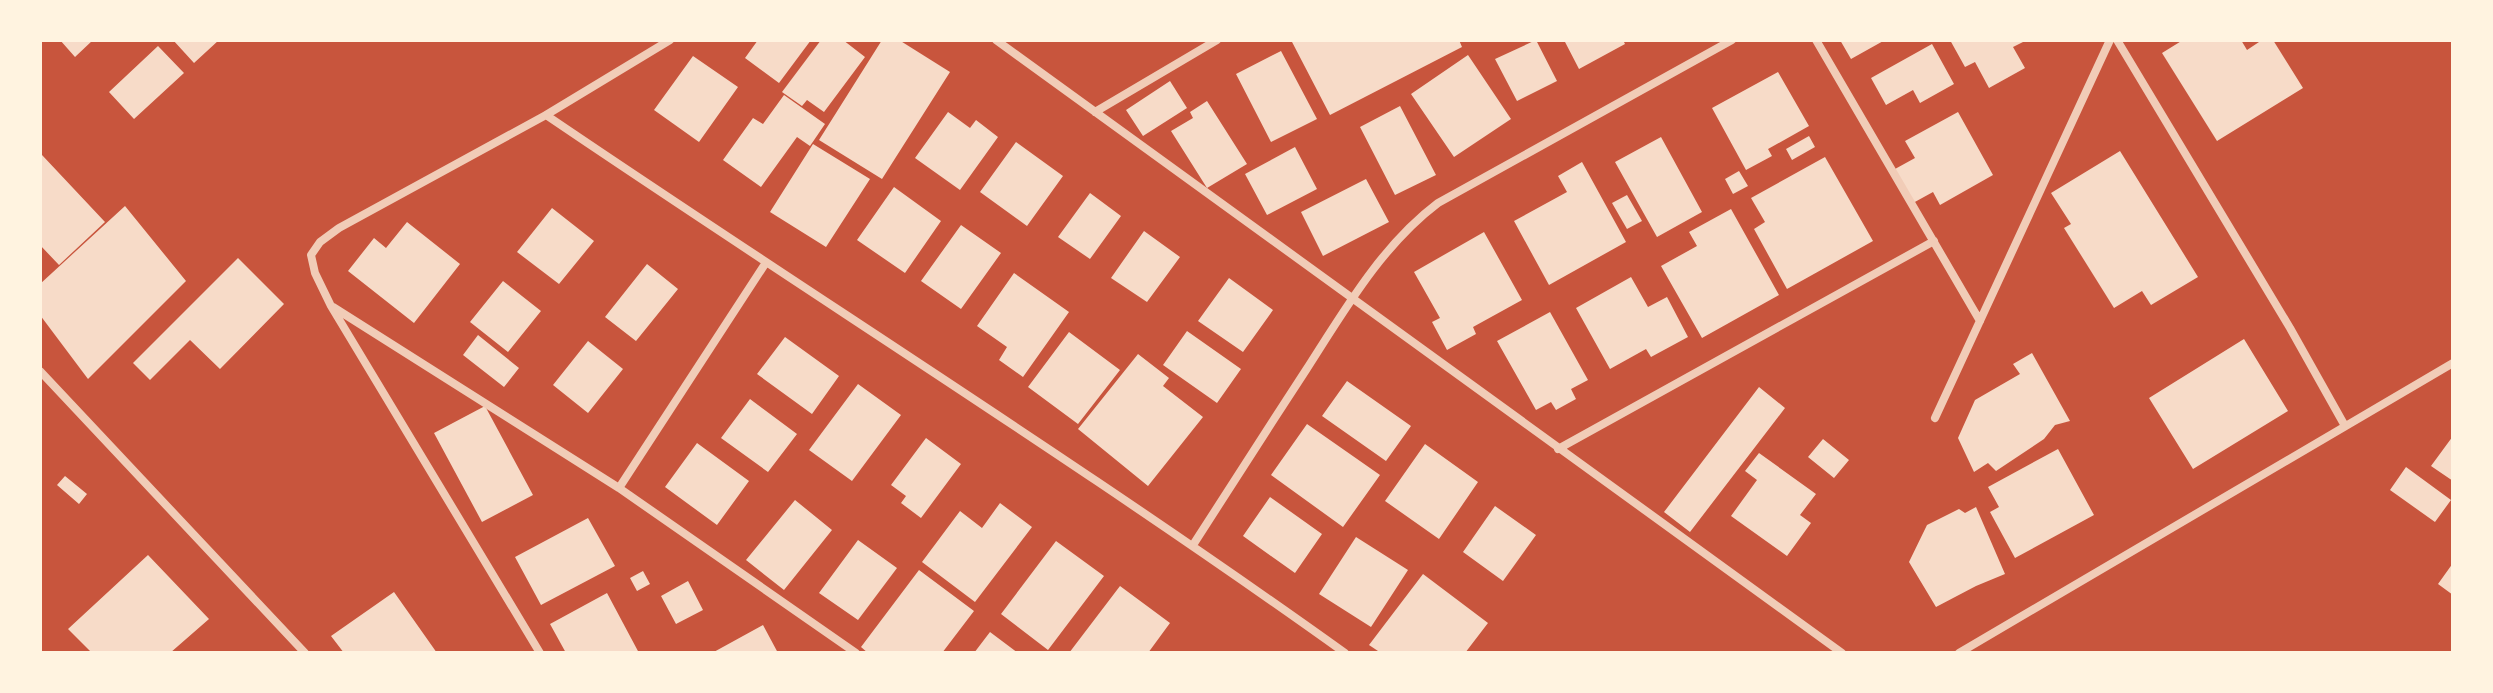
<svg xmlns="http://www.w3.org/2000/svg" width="2493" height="693" viewBox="0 0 2493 693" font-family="Helvetica,sans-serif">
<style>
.building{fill:#f7dbc8}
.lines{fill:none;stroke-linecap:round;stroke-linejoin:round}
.minor{stroke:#f1ccb7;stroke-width:8}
</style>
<rect width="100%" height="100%" fill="#c8553d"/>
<path class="building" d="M60 40H93L75 57Z
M173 40H219L194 63Z
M758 40H811L779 83 745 58Z
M821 40H843L865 57 824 112 807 100 802 106 782 92Z
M882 40H899L950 72 882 179 819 140Z
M1291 40H1459L1462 47 1330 115Z
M1536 40 1557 81 1517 101 1495 59Z
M1564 40H1623L1625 44 1579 69Z
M1840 40H1885L1851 59Z
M1950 40H2027L2013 47 2025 68 1989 88 1975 62 1965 67Z
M2183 40H2241L2247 50 2262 40H2273L2303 88 2217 141 2162 53Z
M1932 44 1954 84 1920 103 1913 90 1886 105 1871 78Z
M158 46 184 73 134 119 109 92Z
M1281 51 1317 119 1271 142 1236 74Z
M1468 55 1511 119 1454 157 1411 94Z
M693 56 738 87 699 142 654 110Z
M1778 72 1809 126 1768 149 1772 156 1746 170 1712 108Z
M1170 81 1187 108 1143 136 1126 110Z
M784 95 825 124 810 146 797 137 761 187 723 160 753 118 763 124Z
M1207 101 1247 164 1207 188 1171 131 1193 118 1190 112Z
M1400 106 1436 175 1395 195 1360 127Z
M948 112 970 128 976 120 998 137 960 190 915 158Z
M1958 112 1993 175 1940 205 1933 192 1913 203 1895 169 1915 158 1905 141Z
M1809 136 1815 147 1792 160 1786 149Z
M1661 137 1702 212 1657 237 1615 162Z
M1016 142 1063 176 1027 226 980 192Z
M813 144 870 179 826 247 770 212Z
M1295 147 1317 189 1267 215 1245 174Z
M2120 151 2198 277 2151 305 2142 291 2114 308 2064 228 2071 224 2051 193Z
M42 155 105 222 59 265 40 245V157Z
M1825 157 1873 241 1787 289 1754 229 1765 222 1751 198Z
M1582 162 1626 242 1549 285 1514 221 1567 192 1558 176Z
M1739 171 1748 186 1733 194 1725 179Z
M1366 179 1389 222 1323 256 1301 212Z
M894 187 941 221 905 273 857 240Z
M1090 193 1121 216 1090 259 1058 237Z
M1627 195 1642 221 1627 229 1612 203Z
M125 206 186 281 88 379 40 315V284Z
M552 208 594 241 559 284 517 252Z
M1731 209 1779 295 1702 338 1661 266 1697 246 1689 232Z
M407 222 460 264 414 323 348 271 374 238 386 248Z
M961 225 1001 253 961 309 921 281Z
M1144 231 1180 257 1147 302 1111 278Z
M1484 232 1522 300 1473 327 1476 334 1447 350 1432 322 1440 318 1414 272Z
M238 258 284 304 220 369 190 340 150 380 133 363Z
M647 264 678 289 636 341 605 317Z
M1014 273 1069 312 1023 377 999 360 1007 347 977 326Z
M1631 277 1648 307 1667 297 1688 337 1651 357 1646 349 1610 369 1576 308Z
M1229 278 1273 310 1243 352 1198 321Z
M503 281 541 311 508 352 470 322Z
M1550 312 1588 380 1571 389 1576 399 1556 410 1551 402 1536 410 1497 341Z
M1187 331 1241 369 1217 403 1163 365Z
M1069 332 1120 370 1078 424 1028 387Z
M478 335 519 368 504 387 463 355Z
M785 337 839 376 812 414 757 374Z
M2244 339 2288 411 2193 469 2149 398Z
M588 341 623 369 588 413 553 385Z
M2032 353 2070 421 2055 425 2044 439 1996 471 1988 463 1974 472 1958 438 1975 400 2020 374 2013 364Z
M1138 354 1169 378 1163 386 1203 417 1148 486 1078 429Z
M1347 381 1411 426 1386 461 1322 416Z
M858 384 901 415 852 481 809 450Z
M1759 387 1785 408 1690 532 1664 512Z
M750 399 797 434 768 472 721 438Z
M485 406 533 495 482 522 434 433Z
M1307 424 1380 475 1343 527 1271 475Z
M2453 436V481L2431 466Z
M926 438 961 464 921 518 901 503 906 496 891 485Z
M1823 439 1849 460 1834 478 1808 457Z
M697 443 749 481 717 525 665 487Z
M1425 444 1478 482 1439 539 1385 501Z
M2058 449 2094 515 2015 558 1990 512 1999 507 1988 487Z
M1759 453 1816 494 1800 515 1811 523 1787 556 1731 516 1757 480 1745 471Z
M2406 467 2451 500 2435 522 2390 490Z
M65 476 87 494 79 504 57 485Z
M1270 497 1322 534 1295 573 1243 536Z
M795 500 832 530 784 590 746 560Z
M1000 503 1032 527 975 602 922 562 960 511 982 528Z
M1495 506 1536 535 1503 581 1463 552Z
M1976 507 2005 574 1976 586 1936 607 1909 562 1927 525 1959 509 1965 513Z
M588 518 615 566 541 605 515 557Z
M1356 537 1408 570 1371 627 1319 594Z
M858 540 897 568 858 620 819 593Z
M1056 541 1104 576 1048 650 1001 614Z
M148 555 209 619 170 653H92L68 629Z
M2453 563V595L2438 584Z
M919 570 974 611 942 653H868L861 647Z
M643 571 650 584 637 591 630 578Z
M1423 574 1488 623 1465 653H1381L1369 645Z
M688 581 703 610 676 624 661 596Z
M1120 586 1170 623 1148 653H1069Z
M394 592 437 653H344L331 636Z
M607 593 639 653H566L550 624Z
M763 625 778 653H712Z
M990 632 1018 653H974Z"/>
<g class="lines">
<path class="minor" d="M996 40 1842 653
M1816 40 1980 321
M2117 40 2290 328 2345 426
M1095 112 1217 40
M546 115C811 295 1084 466 1345 653
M333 307 619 488 856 653
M40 371 305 653
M1935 418 2110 40
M1558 449 1934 241
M619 488 765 264
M1193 545C1231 486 1268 428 1306 370 1344 311 1381 246 1438 203L1732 40
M540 653 331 306 315 273 311 255 320 242 339 228 546 115 670 40
M1959 653 2453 363"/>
</g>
<rect width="2493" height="693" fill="none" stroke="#fff3e0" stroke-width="84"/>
</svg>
